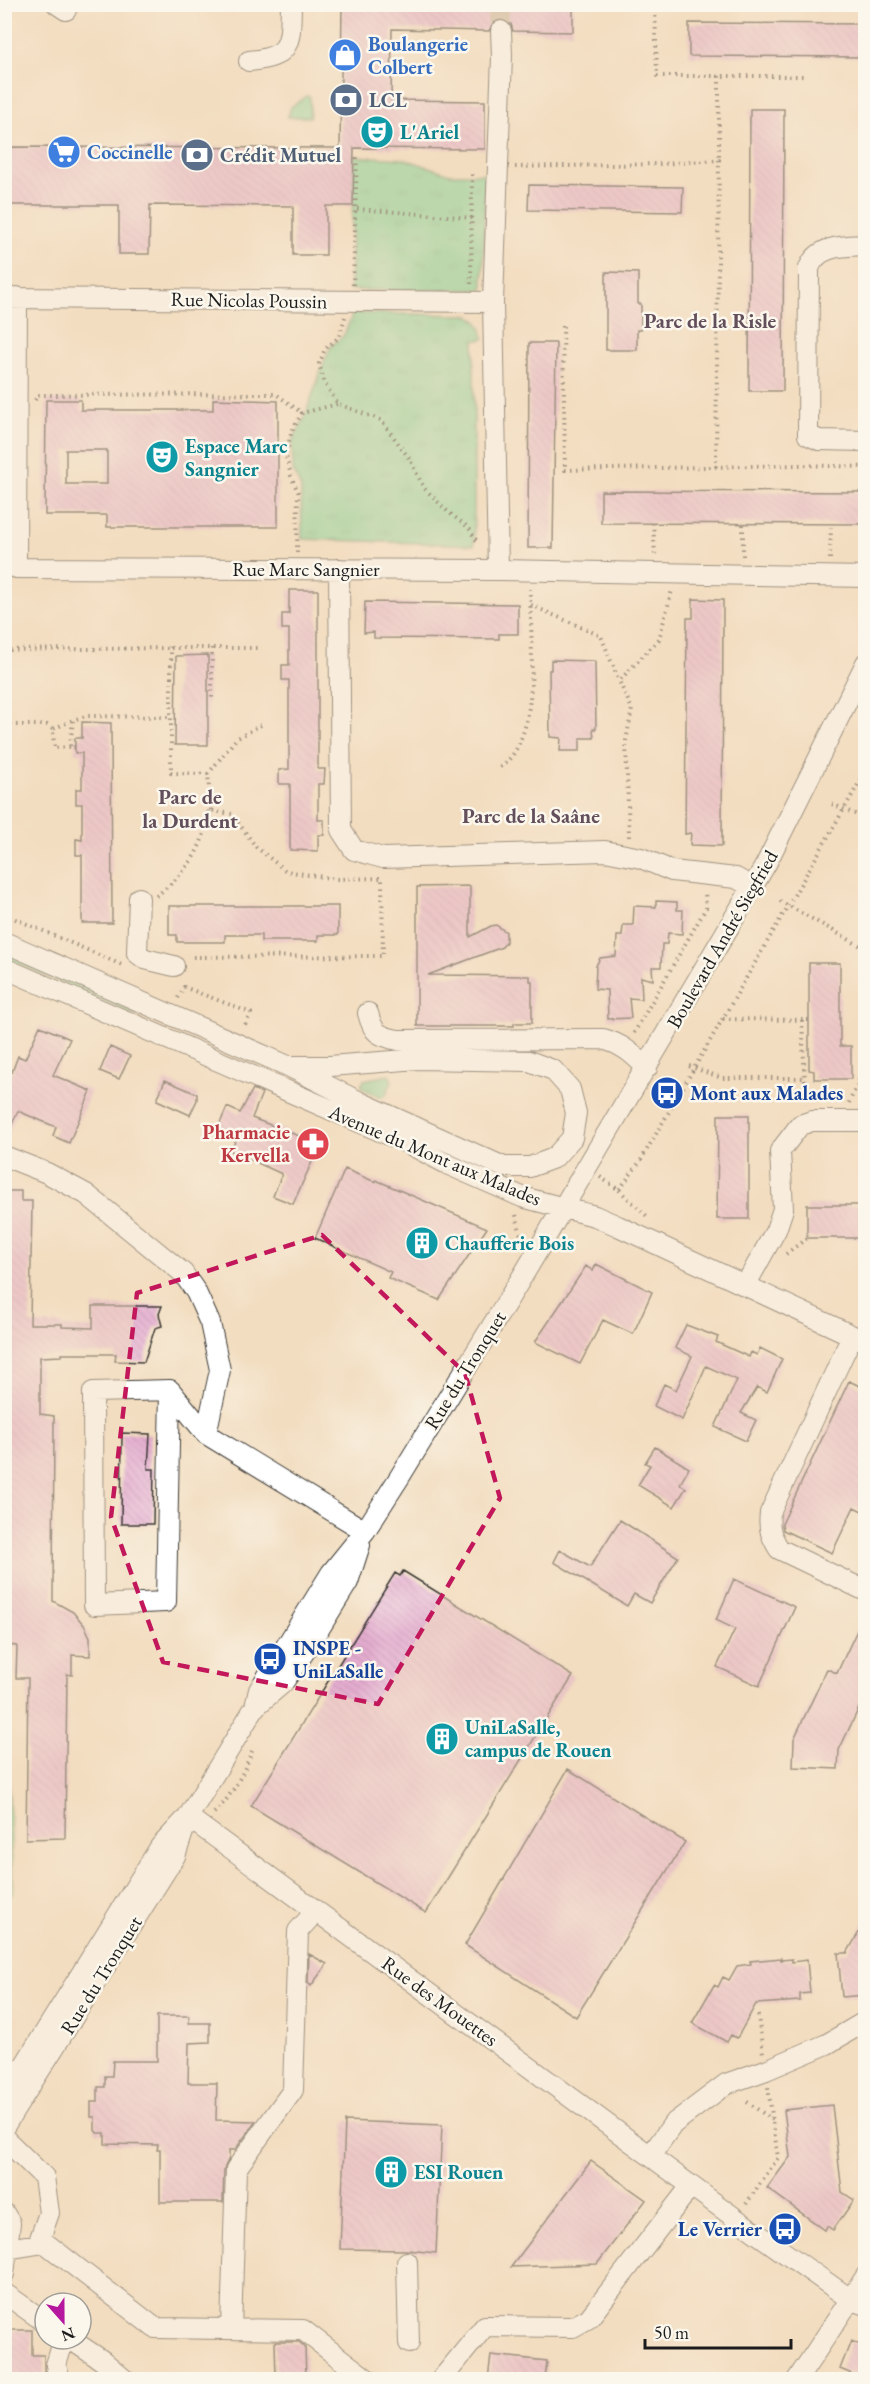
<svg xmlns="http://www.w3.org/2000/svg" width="870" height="2384" viewBox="0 0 870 2384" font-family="'EB Garamond',serif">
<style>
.grass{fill:url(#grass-tufts);stroke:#4c7658;stroke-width:1.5}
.park{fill:#7cd194;stroke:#4c7658;stroke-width:1.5}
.building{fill:url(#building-back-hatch);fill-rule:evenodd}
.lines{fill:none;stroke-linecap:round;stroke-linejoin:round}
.minor-tunnel{stroke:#c7b69f;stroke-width:20;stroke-dasharray:20 10;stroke-linecap:butt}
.minor-casing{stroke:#3c3935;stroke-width:22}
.path{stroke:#3c3935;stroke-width:4;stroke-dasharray:1.5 4.5;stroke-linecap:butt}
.minor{stroke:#fff;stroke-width:20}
.marked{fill:none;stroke:#c2185b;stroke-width:4.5;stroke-dasharray:12 8;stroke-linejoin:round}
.labels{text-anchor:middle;stroke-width:5;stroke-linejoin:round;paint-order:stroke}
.shop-label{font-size:20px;font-weight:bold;fill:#366cbe;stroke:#fbf7ec;text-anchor:start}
.service-label{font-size:20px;font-weight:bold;fill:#4e5e75;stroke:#fbf7ec;text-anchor:start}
.culture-label{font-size:20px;font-weight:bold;fill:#0d838f;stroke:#fbf7ec;text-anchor:start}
.street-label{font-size:20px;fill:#1c1c1c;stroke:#fbf7ec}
.transit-label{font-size:20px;font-weight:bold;fill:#164399;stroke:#fbf7ec;text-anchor:start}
.health-label{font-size:20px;font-weight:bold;fill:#be3a42;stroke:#fbf7ec;text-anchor:end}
.neighbourhood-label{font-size:21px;font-weight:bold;fill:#624f5b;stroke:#fbf7ec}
</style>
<defs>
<pattern id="grass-tufts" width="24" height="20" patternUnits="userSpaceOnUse" patternTransform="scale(1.5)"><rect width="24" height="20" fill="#7cd194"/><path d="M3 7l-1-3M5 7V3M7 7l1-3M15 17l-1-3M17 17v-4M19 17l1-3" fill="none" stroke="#6bb37f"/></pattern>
<pattern id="building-back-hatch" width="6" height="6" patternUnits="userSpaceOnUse" patternTransform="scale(1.5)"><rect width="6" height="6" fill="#e5add0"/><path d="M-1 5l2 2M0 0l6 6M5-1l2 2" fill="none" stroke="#c494b2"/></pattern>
</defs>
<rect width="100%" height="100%" fill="#fbf7ec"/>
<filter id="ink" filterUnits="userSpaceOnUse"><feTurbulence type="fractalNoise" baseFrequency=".0167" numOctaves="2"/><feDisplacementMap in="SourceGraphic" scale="12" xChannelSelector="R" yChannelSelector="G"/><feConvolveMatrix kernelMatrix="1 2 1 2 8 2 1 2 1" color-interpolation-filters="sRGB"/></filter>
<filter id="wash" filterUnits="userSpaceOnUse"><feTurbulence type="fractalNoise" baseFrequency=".008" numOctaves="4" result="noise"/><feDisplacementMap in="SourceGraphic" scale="24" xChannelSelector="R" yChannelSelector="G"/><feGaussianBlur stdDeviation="1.35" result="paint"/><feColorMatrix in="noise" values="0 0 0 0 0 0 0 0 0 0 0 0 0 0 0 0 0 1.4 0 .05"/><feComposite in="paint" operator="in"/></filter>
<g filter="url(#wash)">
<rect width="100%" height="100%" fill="#f2ddc0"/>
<path class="grass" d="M307 96 310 97V117H288L291 107Z
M354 156 404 159 450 174H485L483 290H350Z
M353 313 466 315C478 318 482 327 484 339L474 341V545L302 539 301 488 293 471 292 442 304 419 324 362 331 346 344 335Z
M5 952 138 1011 137 1016 5 958Z
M389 1075 392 1081 386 1095 382 1097 363 1089 361 1086 364 1080Z"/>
<path class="park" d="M5 1700 13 1891 5 1909H4Z"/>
<g id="blocks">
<path class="building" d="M342 4H573V32L513 31 511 24 501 19 494 21 489 31 392 29 391 100 485 101V149L354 148 353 206H326V255H293V206L150 205 149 254H119V205H4V147L340 148Z
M689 23 866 24V57L689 56Z
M750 109H784L783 391H749Z
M529 185 683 187 682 212 528 210Z
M606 272 638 273V304H641V330H637V350H606Z
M529 343H556L553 548H528Z
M213 399 278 401V527H107V515H45L46 400H81V410H213ZM66 450H107V484H66Z
M601 491 866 492V524L601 523Z
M289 590H318V769H325L324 784H318V820H324V835H318V851L290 850V784H279V770L289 769V680H282V665H289V629H282V614H289Z
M693 599 723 600 722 846 690 845 691 833 685 834 687 618H693Z
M365 602 518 604V634H499V639L374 638V632L364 633Z
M208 655V745H175L176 656Z
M551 660 595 661 596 729H593L594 738H580V751H560L561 738 550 737 549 670H551Z
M82 722 111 723 112 923H82V855H76V839L82 840V804H76V789H82V753H75V738H82Z
M470 886V937L491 926 496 925 506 932V942L502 947 428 975 530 976V981H532V1023H514V1026H417V887Z
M656 901 677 902V910H683L682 934 668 933 667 944H662L661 967H652L653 980 641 977 642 999 629 998 631 1018 608 1019 607 990 595 989 596 966 600 958 616 956 617 936H622L623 925H633L634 906 656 907Z
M169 906H338V935H318V941H261V935H225V942H177V935H169Z
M809 963H840V1046H851V1079H814V1071L809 1070Z
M40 1026 70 1039 53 1075 91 1091 69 1143 53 1136 56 1127 18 1111 4 1142V1069L12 1072 18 1056 25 1059Z
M110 1047 130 1056 119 1079 100 1071Z
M165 1080 197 1094V1100L190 1115 157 1100Z
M253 1089 262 1093 252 1118 320 1144 293 1204 273 1196 282 1174 231 1151 237 1137 218 1128 227 1107 240 1113Z
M718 1115H749V1219H717Z
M345 1169 375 1182 376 1180 487 1228 439 1300 388 1278 391 1272 315 1238Z
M4 1191H21V1201H32L30 1324H62V1327L93 1328V1306H162L159 1314 162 1326 155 1328 144 1362 115 1361 116 1354H62V1356L40 1357V1414L54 1416 53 1601 73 1612 84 1625 90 1637V1656L72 1655V1675L67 1674 65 1838 26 1839 28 1678H16L17 1646 7 1645 8 1581H4Z
M807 1205H866V1238H807Z
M596 1264 652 1292 633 1334 603 1320 580 1364 535 1342 586 1266 593 1271Z
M686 1325 718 1337 716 1342 749 1357 751 1352 757 1355 760 1348 782 1359 767 1392 757 1387 741 1413 756 1420 746 1441 715 1427 737 1380 706 1366 682 1420 654 1406 664 1384 676 1390 692 1356 675 1348Z
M849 1381 866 1389V1513L854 1507 832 1553 783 1530 782 1524Z
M122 1433 150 1434 148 1469H154L153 1524H121Z
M655 1447 689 1468 680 1484 686 1488 674 1507 638 1485 650 1465 645 1463Z
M620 1520 678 1557 650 1603 634 1594 627 1606 554 1562 560 1550 590 1567Z
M403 1571 573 1676 426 1913 251 1806 395 1573 400 1576Z
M734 1579 795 1607 759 1686 717 1667 735 1629 716 1620Z
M866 1611V1693L839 1750 838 1769 793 1767 794 1739 827 1669 837 1673Z
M568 1769 685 1842 576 2017 465 1945Z
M866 1920V1995L842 1997 838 1953H847Z
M309 1954 327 1964 311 1986 308 1983Z
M781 1958V1960L792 1959V1962L807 1960 810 1993 800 1994V2001L756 2004 737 2038 731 2035 727 2042 692 2023 714 1985 718 1987 723 1977 729 1980 737 1966 751 1964 750 1961Z
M157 2016H189V2023H210V2042L189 2043 188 2083H217L216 2120 256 2121 235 2150H229V2158L224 2169 223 2202H160V2150H157L158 2145 105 2144V2133H97L95 2130V2117H91V2102H98V2087H105V2076H112L113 2061H157Z
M832 2105 842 2192 854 2200 833 2230 827 2226 825 2230 767 2188 790 2157 784 2110Z
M345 2121 442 2125 436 2253 407 2250 340 2249Z
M591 2161 646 2200 597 2264 511 2267Z
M4 2330H32V2355H44V2379H4Z
M851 2341 866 2347V2370L862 2378 840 2369Z
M275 2342H299L305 2347 306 2379H276Z
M491 2355 547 2361 545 2379H488Z"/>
</g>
</g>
<g filter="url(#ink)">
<use href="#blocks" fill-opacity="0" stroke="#3c3935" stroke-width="1.5"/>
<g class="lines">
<path class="minor-tunnel" d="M500 4 501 31"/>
<defs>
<path id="minor" d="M57 4 66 10
M249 61C293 57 290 42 291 4
M866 245C843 246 818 245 809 268L808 435 819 440 866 441
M17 297 16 568 498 570 866 577
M4 298 493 302
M339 569 341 830 354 850 383 858 605 851 641 858 672 871 736 878 752 887
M498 570 493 302 502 56 501 31
M139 898 137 953 145 959 174 966
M4 942 288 1066 360 1102 504 1167H530L554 1158 572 1138 576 1113 570 1089 553 1070 529 1061 418 1059 330 1066H288
M4 968 405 1142 449 1165 522 1197 595 1216 618 1226 866 1342
M368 1013C373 1033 378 1036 398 1040L603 1039C622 1044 633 1054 647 1068
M4 1156 47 1173 86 1194 183 1273 196 1292 210 1323 220 1370 206 1434
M745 1286 776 1230 783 1209 780 1151 800 1125 812 1121H866
M852 1336 770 1513C768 1528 771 1536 779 1549L866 1591
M170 1390 166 1602 94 1605 93 1392Z
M170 1390 206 1434 365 1531
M255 1707 259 1690 331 1573 365 1531 399 1478 525 1272 766 864 866 663
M188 1817 735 2218 850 2299 866 2305
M4 2098 160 1847 184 1821
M4 2127 175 1856 188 1817 247 1720 255 1707 282 1684 310 1644 348 1582 360 1545
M4 2138 44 2177 49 2213 38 2244 7 2249
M651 2155 673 2124 726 2084 766 2070 827 2044 866 2021
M4 2213 10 2223 4 2274
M40 2239 155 2328 303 2330 368 2380
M407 2262 409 2343
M4 2293 45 2322
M231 2329 236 2169 293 2090 298 1931 316 1911
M70 2339 103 2361 125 2380
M60 2380 56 2365 64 2339
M441 2380 485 2326 573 2327 589 2318 691 2186
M797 2380 866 2276"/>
</defs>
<use href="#minor" class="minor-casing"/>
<path class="path" d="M655 4 657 76H804
M719 76V160
M515 167 660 164 719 160 716 467
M357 209 473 218
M471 284 472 174
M353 285 357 156
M345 317 339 337 325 349 319 364 325 384 338 404 381 420 409 458 424 488 448 512 469 528 475 539 479 542
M563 326 565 470 799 465 866 467
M35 400 38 395 276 394 302 413
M653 523 655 555
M297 553 298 492 291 476 286 456 291 433 302 413 338 404
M743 556V524
M830 559 831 524
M531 605 601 636 619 681
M212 648V699
M4 650 171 648
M4 725H47L53 729
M70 747 54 748 53 729 73 720
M75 747H70L73 720 86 716 171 717
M500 767C543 740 530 634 530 589
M208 774 171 773V648H261
M832 804 866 819
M211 810 208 774 236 739 261 725
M629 837 626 741 632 709 619 681 659 639 672 590
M156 896C187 873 204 849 209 810L232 814 256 847 286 871 335 879 382 878 383 956 190 957
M780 901 866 949
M4 914 122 965
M178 998 184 987 251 1013 244 1027
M723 1019 809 1020
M802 1020 806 1104
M634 1033 706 908 705 892
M689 1066 722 1078H805
M849 1103 866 1064
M600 1177 619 1190 641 1160 866 771
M619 1190 649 1218
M516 1215 522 1240
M786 1254 807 1238
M214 1813C231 1798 244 1772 252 1751
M758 2015 763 2053
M747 2102 773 2120
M746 2204 778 2158 768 2087"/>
<use href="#minor" class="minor"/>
</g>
</g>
<path d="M0 0H870V2384H0ZM322 1235 465 1373 500 1498 378 1704 163 1662 111 1517 137 1293Z" fill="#f2ddc0" fill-opacity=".55" fill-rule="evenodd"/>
<path class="marked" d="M322 1235 465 1373 500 1498 378 1704 163 1662 111 1517 137 1293Z"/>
<defs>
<symbol id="shop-disc" viewBox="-11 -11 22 22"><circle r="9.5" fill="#3f7fe0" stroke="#fbf7ec"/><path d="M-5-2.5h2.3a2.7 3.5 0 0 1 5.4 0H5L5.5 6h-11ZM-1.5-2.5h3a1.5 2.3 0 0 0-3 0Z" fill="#fff"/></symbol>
<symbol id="bank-disc" viewBox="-11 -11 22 22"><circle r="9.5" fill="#5c6f8a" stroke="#fbf7ec"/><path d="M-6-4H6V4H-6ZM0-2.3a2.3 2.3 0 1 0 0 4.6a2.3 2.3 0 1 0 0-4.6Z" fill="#fff"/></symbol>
<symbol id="theatre-disc" viewBox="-11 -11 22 22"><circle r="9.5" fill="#0f9aa8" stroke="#fbf7ec"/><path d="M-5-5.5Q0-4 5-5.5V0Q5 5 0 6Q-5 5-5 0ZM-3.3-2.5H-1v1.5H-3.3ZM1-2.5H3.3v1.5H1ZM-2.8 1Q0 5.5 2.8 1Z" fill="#fff"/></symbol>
<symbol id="supermarket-disc" viewBox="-11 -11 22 22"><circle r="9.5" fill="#3f7fe0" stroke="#fbf7ec"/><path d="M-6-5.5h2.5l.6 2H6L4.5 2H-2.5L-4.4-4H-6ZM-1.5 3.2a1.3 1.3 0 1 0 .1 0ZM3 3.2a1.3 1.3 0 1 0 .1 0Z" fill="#fff"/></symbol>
<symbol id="bus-disc" viewBox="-11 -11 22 22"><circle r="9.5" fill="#1a4fb4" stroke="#fbf7ec"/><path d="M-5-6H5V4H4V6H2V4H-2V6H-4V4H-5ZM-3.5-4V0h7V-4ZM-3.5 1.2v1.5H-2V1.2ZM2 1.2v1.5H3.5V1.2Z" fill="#fff"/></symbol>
<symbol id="pharmacy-disc" viewBox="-11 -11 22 22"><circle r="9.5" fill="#e0444e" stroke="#fbf7ec"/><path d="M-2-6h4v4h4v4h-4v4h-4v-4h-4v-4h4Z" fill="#fff"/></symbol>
<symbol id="building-disc" viewBox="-11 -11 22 22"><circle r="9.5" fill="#0f9aa8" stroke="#fbf7ec"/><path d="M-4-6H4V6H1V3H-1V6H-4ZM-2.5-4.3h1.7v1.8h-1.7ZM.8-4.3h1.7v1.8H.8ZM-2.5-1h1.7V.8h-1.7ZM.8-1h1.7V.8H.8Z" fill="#fff"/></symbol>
</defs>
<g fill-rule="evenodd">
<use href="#shop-disc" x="326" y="36" width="38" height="38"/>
<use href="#bank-disc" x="327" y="81" width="38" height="38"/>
<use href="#theatre-disc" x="358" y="113" width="38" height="38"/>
<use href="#supermarket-disc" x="45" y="133" width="38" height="38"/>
<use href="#bank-disc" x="178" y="136" width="38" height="38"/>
<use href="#theatre-disc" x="143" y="438" width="38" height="38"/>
<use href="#bus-disc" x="648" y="1074" width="38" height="38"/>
<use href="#pharmacy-disc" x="294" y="1125" width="38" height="38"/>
<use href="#building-disc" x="403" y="1224" width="38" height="38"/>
<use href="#bus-disc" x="251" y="1640" width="38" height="38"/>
<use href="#building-disc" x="423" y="1720" width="38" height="38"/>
<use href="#building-disc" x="372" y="2153" width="38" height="38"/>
<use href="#bus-disc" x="766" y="2210" width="38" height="38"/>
</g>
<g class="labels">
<g class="shop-label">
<text x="368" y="51">Boulangerie<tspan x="368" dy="23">Colbert</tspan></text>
<text x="87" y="159">Coccinelle</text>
</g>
<g class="service-label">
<text x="369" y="107">LCL</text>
<text x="220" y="162">Crédit Mutuel</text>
</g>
<g class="culture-label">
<text x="400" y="139">L'Ariel</text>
<text x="185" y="453">Espace Marc<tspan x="185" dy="23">Sangnier</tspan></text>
<text x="445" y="1250">Chaufferie Bois</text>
<text x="465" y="1734">UniLaSalle,<tspan x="465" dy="23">campus de Rouen</tspan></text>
<text x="414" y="2179">ESI Rouen</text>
</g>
<g class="street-label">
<text transform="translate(249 300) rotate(1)" y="7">Rue Nicolas Poussin</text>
<text x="306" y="576">Rue Marc Sangnier</text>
<text transform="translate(722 939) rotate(-60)" y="7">Boulevard André Siegfried</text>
<text transform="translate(435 1155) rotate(23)" y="7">Avenue du Mont aux Malades</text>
<text transform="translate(465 1370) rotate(-58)" y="7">Rue du Tronquet</text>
<text transform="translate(101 1975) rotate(-58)" y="7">Rue du Tronquet</text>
<text transform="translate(440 2001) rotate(36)" y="7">Rue des Mouettes</text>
</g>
<g class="transit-label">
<text x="690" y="1100">Mont aux Malades</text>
<text x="293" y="1655">INSPE -<tspan x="293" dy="23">UniLaSalle</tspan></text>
<text x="762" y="2236" text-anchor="end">Le Verrier</text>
</g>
<g class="health-label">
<text x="290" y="1139">Pharmacie<tspan x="290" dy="23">Kervella</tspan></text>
</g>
<g class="neighbourhood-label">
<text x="710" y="328">Parc de la Risle</text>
<text x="190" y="804">Parc de<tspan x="190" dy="24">la Durdent</tspan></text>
<text x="531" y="823">Parc de la Saâne</text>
</g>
</g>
<rect width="870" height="2384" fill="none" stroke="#fbf7ec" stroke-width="24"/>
<g transform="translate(63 2321) rotate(159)"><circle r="28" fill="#fbf7ec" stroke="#a29f99" stroke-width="1.5"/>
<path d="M0-4.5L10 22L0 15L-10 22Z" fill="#b5179e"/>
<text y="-9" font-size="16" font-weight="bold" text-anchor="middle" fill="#1c1c1c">N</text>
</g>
<path d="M645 2339v9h146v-9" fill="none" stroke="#1c1c1c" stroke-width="3"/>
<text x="654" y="2339" font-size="18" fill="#1c1c1c" stroke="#fbf7ec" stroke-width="4.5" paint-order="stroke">50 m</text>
</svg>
